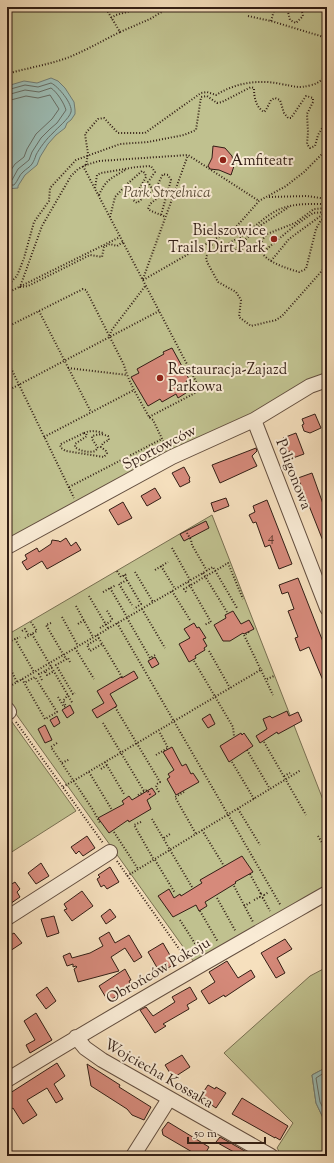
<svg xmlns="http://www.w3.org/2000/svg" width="334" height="1163" viewBox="0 0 334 1163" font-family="'Sorts Mill Goudy',serif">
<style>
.green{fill:#c0c18f;stroke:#797052}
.water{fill:#9dbdb5;stroke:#727d75}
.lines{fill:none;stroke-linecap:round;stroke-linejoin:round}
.shore{stroke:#686e65;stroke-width:1}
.building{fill:#d68a7b;stroke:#321e15}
.minor-casing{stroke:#634e3f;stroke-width:16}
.path{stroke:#321e15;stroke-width:2;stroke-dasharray:1 2;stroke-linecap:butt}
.minor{stroke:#f9ebd5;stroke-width:14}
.poi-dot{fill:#8f2418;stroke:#f9ebd5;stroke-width:1.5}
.labels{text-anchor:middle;stroke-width:4;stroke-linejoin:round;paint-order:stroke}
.number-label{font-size:13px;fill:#5b392e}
.poi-label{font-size:15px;fill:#321e15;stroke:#f9ebd5;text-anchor:start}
.park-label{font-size:15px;font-style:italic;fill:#5d4f3a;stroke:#f9ebd5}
.street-label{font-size:15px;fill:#321e15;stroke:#f9ebd5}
</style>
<rect width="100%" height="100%" fill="#f6e0be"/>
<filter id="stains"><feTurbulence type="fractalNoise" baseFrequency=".005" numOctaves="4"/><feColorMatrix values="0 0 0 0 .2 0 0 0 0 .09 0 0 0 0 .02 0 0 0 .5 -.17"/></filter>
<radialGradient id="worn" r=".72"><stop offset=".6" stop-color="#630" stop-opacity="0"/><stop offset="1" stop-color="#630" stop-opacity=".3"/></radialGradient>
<path class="green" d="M10 7H327V374L7 542V10Z
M212 515 327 810V885L194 962 16 714C2 690 7 661 7 635Z
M7 715 76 811 7 855Z
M327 967V1067L312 1075 316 1103 324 1120 326 1156H282L277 1148 293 1123 224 1053 310 976Z"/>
<path class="water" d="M51 78 58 81 65 88 74 102 75 110V114L71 120 67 123 65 128 56 135 48 144 40 157 37 165 25 175 18 186V188L7 189V86L24 81 37 83Z
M327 1067V1156H326L324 1120 316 1103 312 1075Z"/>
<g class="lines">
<path class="shore" d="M7 90 25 85 38 87 51 83C58 86 73 104 71 112 69 119 57 128 53 133 47 138 39 149 36 155 35 158 34 161 32 164 30 167 26 169 23 172 19 175 18 181 14 185H7
M7 95 25 90 39 92 51 88C57 92 64 103 66 110L57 123 50 129 41 138 32 152 29 160 18 169 12 180H7
M7 101 26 96 38 98 50 95 59 109 52 119 36 134 27 149 24 157 15 164 9 173 7 174
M327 1071 316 1078 320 1102 327 1116"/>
</g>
<path class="building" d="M213 146 225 148 232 156 234 166 231 175 219 170 210 169 208 166 212 158Z
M172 348 189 379 186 381 189 387 184 390 186 393 178 398 176 394 162 402 160 399 148 406 131 377 139 373 137 369 164 354 163 352Z
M315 414 321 428 310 433 304 431 302 425 304 424 302 419Z
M296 433 304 454 293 458 290 451 288 452 283 438Z
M256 448 257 451 252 456 257 466 220 483 212 465Z
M184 467 190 478 189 479 190 482 180 487 172 473Z
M312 473 327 515V551L298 478Z
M155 488 161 498 147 506 141 496Z
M226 498 229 506 214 512 211 503Z
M267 500 292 564 279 569 270 545 265 547 256 522 253 523 249 515 255 512 253 506Z
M123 502 132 518 118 525 109 510Z
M206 521 209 528 184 541 180 534Z
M66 538 71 546 76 542 81 550 47 569 42 561 27 570 22 562 27 559 25 555 37 548 39 552 51 544 52 540 59 541 60 542Z
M298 578 327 652V690L309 647 300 651 295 638 298 637 288 611 294 609 288 592 282 594 279 585Z
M233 611 241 624 249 620 254 629 244 634 243 633 230 641H223L214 625 226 618 225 615Z
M194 623 197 628 199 627 206 638 203 639 207 646 204 648 205 650 195 656 196 658 189 662 179 644 190 638 184 629Z
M155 657 159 664 152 668 148 661Z
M134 671 138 678 110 694 117 706 97 718 92 710 104 703 97 691 121 677 122 678Z
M70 705 74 713 67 718 62 710Z
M287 711 289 716 298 712 302 721 278 734 277 732 260 743 256 736 267 729 263 719 270 716 272 718Z
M210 714 215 724 208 728 202 719Z
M57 716 60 723 54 727 50 720Z
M45 725 52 740 45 743 38 729Z
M241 733 242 735 244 733 253 746 229 762 220 746Z
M172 747 182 766 186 764 191 774 193 773 199 782 176 795 167 779 170 777 168 774 174 770 163 752Z
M152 788 156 794 147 800 151 809 129 822 128 820 109 833 98 818 124 804 122 801 129 796 132 800Z
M87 836 95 848 83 856 79 851 76 854 71 847Z
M242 856 253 872 235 882 236 883 205 902 207 906 199 911 196 905 173 917 158 896 169 889 174 898 180 894 181 896 202 883 200 880Z
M41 863 49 876 36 884 28 873Z
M110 867 119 882 107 889 104 885 101 887 97 879 100 877 98 875Z
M15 882 20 889 17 892 20 897 7 906V887Z
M82 891 93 906 72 921 64 910 67 909 64 904Z
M110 909 116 917 106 924 101 916Z
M54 916 59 933 47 937 41 919Z
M109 932 115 943 129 935 142 957 134 962 125 948 111 957 119 971 78 982 74 969 77 967 76 966 73 967V964L67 966 63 956 70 953 72 958 90 953 103 946 99 938Z
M14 933 22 943 10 951 7 947V937Z
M285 939 292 949 277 958 285 973 276 978 261 953Z
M163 943 175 964 166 969 165 968 159 971 148 952Z
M227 961 238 978 251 970 255 977 225 997 224 995 209 1004 201 991 215 982 209 972Z
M125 969 131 980 129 981 133 989 125 994V992L108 1001 99 986Z
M47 987 56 1001 46 1009 36 995Z
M190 987 197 999 187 1005 189 1009 163 1024 166 1026 155 1033 140 1010 146 1007 153 1016 175 1002 172 997Z
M36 1013 52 1040 30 1053 26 1045 35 1040 24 1021Z
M182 1055 190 1067 173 1078 165 1065Z
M57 1063 65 1076 54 1084 63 1099 56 1103 47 1088 27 1100 37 1115 23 1124 13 1108 7 1112V1095Z
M87 1064 120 1085 119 1087 151 1107 144 1120 132 1115 127 1109 91 1086Z
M208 1085 215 1089 216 1087 226 1093 216 1108 200 1097Z
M242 1098 288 1126 280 1140 275 1137V1138L232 1114Z
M168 1122 209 1147 204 1156H199L163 1135 162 1130Z
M220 1137 250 1154 249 1156H241L216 1142Z"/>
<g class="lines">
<defs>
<path id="minor" d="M254 420 327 608
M7 547 172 457 254 420 310 386 327 380
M7 709 9 712
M7 918 110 852
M76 1037 85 1048 102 1060 271 1156
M7 1080C112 1015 220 954 327 893
M133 1156 169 1099"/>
</defs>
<use href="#minor" class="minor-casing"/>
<path class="path" d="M288 7V12L290 20 296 23 303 16 301 7
M248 16 271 21 327 38
M111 18 116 15 145 7
M271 21 275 7
M120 32 150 19 170 7
M7 74C27 68 47 65 67 58 85 51 102 41 120 32L105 7
M86 165 88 154 85 134 98 119 104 118 118 133H145L201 93 207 92 216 95C235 83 259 79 281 84 294 86 298 89 311 85 318 84 322 79 327 76
M83 166 200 389
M95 188 97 175 101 173 136 167 151 166 155 172 148 182 151 187 157 186 163 174 168 175 171 180 161 215
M99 195C106 179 112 178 127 169
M269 197 307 196 327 199
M327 204C311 204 295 203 280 209 266 215 254 228 242 236 236 241 227 241 225 249L228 252H232L254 245 262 240 267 234 295 223 314 209 327 208
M110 217 115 197 126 185 142 171 145 173 146 177 133 200 137 203 151 191 158 188 161 190 160 196 150 204 148 209 151 211 166 217
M215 239 206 257 207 262 218 282 236 292 241 300 239 317 251 326 276 320 282 316 327 265
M262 241C262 244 261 247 261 250 264 262 289 269 299 272L306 269 316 229 321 220 327 218
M123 242 117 246 110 244 104 247 102 257 90 255 28 286 20 287 42 226 71 176 78 169 86 165 99 161 188 155 259 201
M235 250 258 227 289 207
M262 253 293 227 313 213 326 212
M271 261 289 239 326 212
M143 279 188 155
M143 280 236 227 259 201 286 186 304 172 327 149
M7 286 17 276 24 258 34 222 49 201 50 188 76 160 120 144 148 142 184 135 196 130 201 97 207 96 217 103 222 102 251 87 254 88C254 98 256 107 264 112L266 110 271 100 275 98 280 100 284 113 288 118H291L306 96 313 98V102L307 114 308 132 307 144 310 148 315 146 318 135 327 120
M7 293 120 237
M39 311 91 412
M7 327 83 289 86 290 124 365C129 384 140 400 149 417L153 420 166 447
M110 336 111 331 146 285
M7 360 74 498
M68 368 127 375
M7 391 159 311
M149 417 197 392
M84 433H86L87 436 75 444V447C80 451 89 453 95 451L98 448 92 439V436L101 434 108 436 109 440 103 443 101 447 106 451 107 453 104 457 66 451 61 448 60 445 61 444Z
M84 433C90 430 97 431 103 433
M44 437 134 390
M69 487 162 439
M187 533 191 540 192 545 207 571
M172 548 190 580
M161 566 175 589
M155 570 168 562
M117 571 121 577 127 574
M215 571 228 563 243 599
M135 572 153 602
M203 573 227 612
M124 575 141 604 134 609
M127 580 119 584 132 605
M199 580 213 572
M188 582 211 622 204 625
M110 588 127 617
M172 591 190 620
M103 592 116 585
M186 592 184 589 198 581
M89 596 108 628
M76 606 93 637
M142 609 165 648
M62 617 78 646
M127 618 150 658 155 655
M51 623 46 625 66 659
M117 623 281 906
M78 624 84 620
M100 628 111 621 112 619 106 609
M22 631 25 629 29 636
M249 632 244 635 273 695
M32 634 73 704
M97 635 122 677
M25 638 37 631 31 622
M99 638 87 645 90 651 102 644
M15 639 34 672
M7 640 8 642 20 637
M75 648 94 679
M209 651 230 688
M194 661 233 727 234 736
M7 662 17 682
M70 662 68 658 56 665 73 694 75 693
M52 667 45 671 47 675 54 671
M22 679 45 719 57 712 35 677 24 683
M267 679 274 676
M42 680 39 674 45 671
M7 688 213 567 237 608
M58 697 64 707 66 706 63 701 68 695
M115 707 160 782 157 784 156 787 159 792
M16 722 103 843
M103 723 144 791
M264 742 306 815
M57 743 51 747 93 810 100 823
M247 750 270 789
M156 755 168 748 159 731
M105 762 124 794
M232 762 254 799
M62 763 70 759
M101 769 107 765
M89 772 112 810
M284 776 290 773
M63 787 262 669
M184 792 175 797 196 834
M138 795 147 790 151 796
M238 809 260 845
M152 819 170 850
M141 822 134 825 154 860
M202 830 224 866
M114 832 138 869
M318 836 327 851
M164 838 170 834
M170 850 192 887
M155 860 175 893
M117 861 187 960
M250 874 261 894
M127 876 301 770
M234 886 253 922
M264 895 269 892
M217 898 236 932
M263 898 260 897 261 894 264 895 263 898 270 911
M254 900 260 897
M244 906 251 902
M200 911 218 942
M180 920 201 953"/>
<use href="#minor" class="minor"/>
</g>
<g class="poi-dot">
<circle cx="223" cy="160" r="4"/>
<circle cx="274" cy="239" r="4"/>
<circle cx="160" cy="378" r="4"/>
</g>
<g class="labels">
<g class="number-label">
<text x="271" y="541">4</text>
</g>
<g class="poi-label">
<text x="231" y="165">Amfiteatr</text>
<text x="266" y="235" text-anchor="end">Bielszowice<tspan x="266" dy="17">Trails Dirt Park</tspan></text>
<text x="168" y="374">Restauracja-Zajazd<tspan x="168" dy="17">Parkowa</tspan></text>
</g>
<g class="park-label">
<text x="167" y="197">Park Strzelnica</text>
</g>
<g class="street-label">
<text transform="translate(159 447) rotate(-27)" y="5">Sportowców</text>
<text transform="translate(294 474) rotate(69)" y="5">Poligonowa</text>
<text transform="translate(158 970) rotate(-30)" y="5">Obrońców Pokoju</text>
<text transform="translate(159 1073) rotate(30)" y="5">Wojciecha Kossaka</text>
</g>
</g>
<rect width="334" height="1163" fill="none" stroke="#f6e0be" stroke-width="24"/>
<rect x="8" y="8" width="318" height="1147" fill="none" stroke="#321e15" stroke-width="2"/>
<rect x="12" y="12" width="310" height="1139" fill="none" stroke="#321e15"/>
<path d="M188 1137v6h77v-6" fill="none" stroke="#321e15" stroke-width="2"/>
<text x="194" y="1137" font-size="12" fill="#321e15" stroke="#f9ebd5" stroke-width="3" paint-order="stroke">50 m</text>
<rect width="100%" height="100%" filter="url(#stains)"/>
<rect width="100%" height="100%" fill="url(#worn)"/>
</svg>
